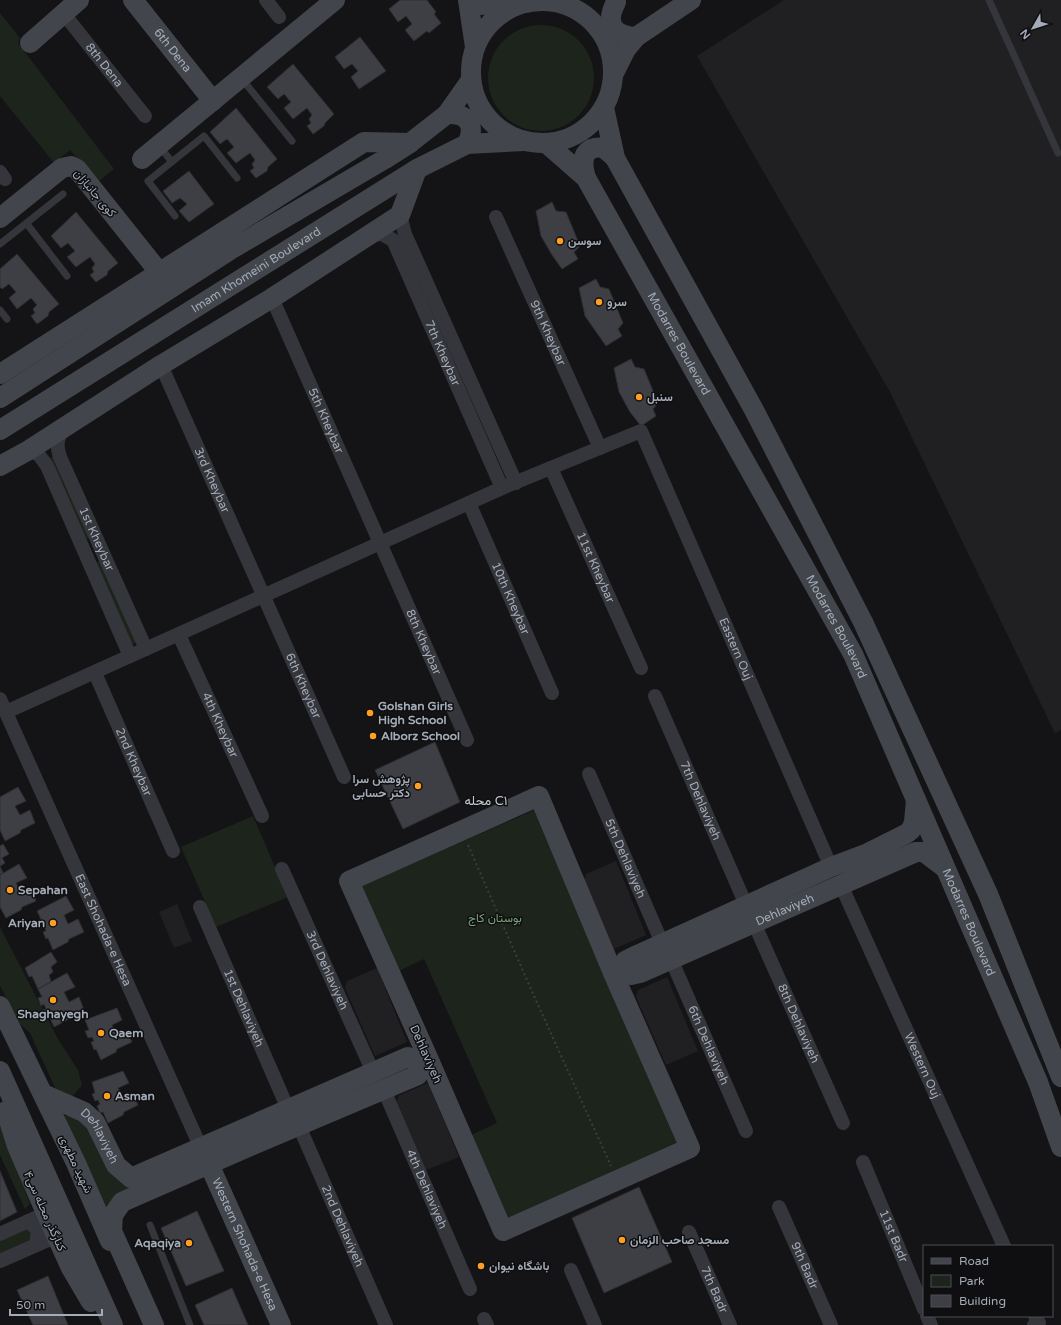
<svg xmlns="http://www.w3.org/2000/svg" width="1061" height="1325" viewBox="0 0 1061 1325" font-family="'Varela Round',Vazirmatn,sans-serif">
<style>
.built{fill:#202023}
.green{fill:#1c241c}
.building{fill:#3e3f44;stroke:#2e2e32}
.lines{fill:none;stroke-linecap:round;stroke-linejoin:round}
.path{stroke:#3a3e43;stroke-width:2;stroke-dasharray:2 3;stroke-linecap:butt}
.lane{stroke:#35363b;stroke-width:7}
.street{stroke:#35363b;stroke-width:14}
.secondary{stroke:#42464c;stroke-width:20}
.poi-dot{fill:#ff9e23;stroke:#0f0f11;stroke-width:1.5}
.labels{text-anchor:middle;stroke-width:3;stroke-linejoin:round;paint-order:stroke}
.street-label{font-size:12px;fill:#a4acb8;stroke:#0f0f11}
.poi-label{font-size:12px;font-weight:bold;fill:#a4acb8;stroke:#0f0f11;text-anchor:start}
.park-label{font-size:12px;fill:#7ba579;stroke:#0f0f11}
.neighbourhood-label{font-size:13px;fill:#c6cbd3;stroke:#0f0f11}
</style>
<rect width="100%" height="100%" fill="#141416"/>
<path class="built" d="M784 0H1061V730L1055 733 890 392 697 56Z
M616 861 646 935 614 949 584 881 586 874Z
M177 904 192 941 174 948 159 912Z
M377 968 407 1042 375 1056 345 988 347 981Z
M667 977 698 1051 666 1065 636 997 638 990Z
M428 1083 459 1157 426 1170 397 1102 398 1096Z"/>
<path class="green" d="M0 13 20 38 18 43 114 169 99 181 70 150 54 163 0 96Z
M488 78a53 53 0 1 1 106 0a53 53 0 1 1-106 0Z
M54 456 91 537 85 540 47 459Z
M100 561 137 642 131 645 94 564Z
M537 809 682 1144 506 1220 471 1135 497 1123 424 959 397 972 359 887Z
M253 816 288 897 216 927 181 847Z
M0 927 58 1039 78 1070 82 1085 72 1097 57 1092 30 1033 20 1024 0 986Z
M60 1116H75L88 1124 115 1175 156 1177 104 1218Z
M0 1117 12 1156 30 1204 25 1209 0 1155Z
M26 1226 34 1233 32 1243 0 1256V1237Z"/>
<path class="building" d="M400 0H427L436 12 434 14 441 23 429 33 427 31 414 41 405 30 412 24 406 16 398 22 389 9Z
M360 37 386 71 359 89 351 77 358 71 352 64 344 69 335 57Z
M293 64 334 114 325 123 324 126 313 134 307 126 311 123 309 119 312 115 307 108 293 119 284 108 291 102 284 94 278 99 267 87Z
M236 108 277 159 268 167 267 171 256 178 250 171 254 168 252 164 255 160 250 153 236 163 227 153 234 147 227 139 220 144 210 132Z
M189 171 214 204 189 222 179 211 187 204 180 198 172 203 163 191Z
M552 202 556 211 566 212 580 246 574 252 578 259 562 269 552 255 541 236 536 211Z
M76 212 118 263 108 271 107 275 96 282 90 275 94 272 92 268 95 264 90 257 76 267 67 257 75 251 68 243 61 248 51 236Z
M17 254 59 304 49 312 48 316 37 324 31 316 35 313 33 309 37 305 31 298 17 309 9 298 16 292 9 284 2 289 0 287V269Z
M596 279 600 287 609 289 623 323 618 329 622 336 606 346 585 316 579 288Z
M631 359 635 367 644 369 658 403 653 409 656 416 641 426 630 412 619 392 614 368Z
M435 742 460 802 403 829 375 770Z
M18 787 26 801 15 806 20 815 30 810 35 823 21 830 20 833 5 841 0 830V797Z
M3 844 9 854 2 858 5 863 0 866 3 873 0 875V846Z
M19 864 27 878 16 883 21 893 31 888 36 901 22 907 21 910 6 918 0 907V875Z
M66 896 74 910 64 915 68 924 78 919 84 932 69 939 68 942 53 950 48 938 46 939 43 932 46 931 44 926 40 928 37 921 41 919 37 911Z
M51 952 57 962 51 967 53 972 49 975 51 982 38 989 32 976 29 977 25 968Z
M67 973 75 987 64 992 69 1002 79 997 84 1010 70 1016 69 1019 54 1027 49 1016 47 1017 43 1010 46 1009 44 1004 41 1006 38 998 42 997 38 989Z
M117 1008 122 1020 112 1025 116 1034 126 1030 132 1042 117 1049 116 1052 101 1060 96 1049 94 1050 91 1042 94 1041 92 1037 88 1038 85 1031 89 1030 85 1020Z
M123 1071 129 1083 118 1088 123 1097 132 1093 138 1105 124 1112 123 1115 108 1123 103 1112 100 1113 97 1106 100 1104 98 1100 95 1101 92 1094 95 1093 92 1082Z
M0 1171 17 1212 0 1221Z
M639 1187 672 1262 604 1293 572 1218Z
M197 1211 224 1271 186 1286 161 1228Z
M48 1276 68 1325H33L17 1290Z
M232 1288 248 1325H204L195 1305Z"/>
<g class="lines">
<path class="path" d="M468 845 534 996 611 1166"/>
<path class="lane" d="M989 0 1058 153
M242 79 292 141
M160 147 172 162
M175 216 148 181 204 136 237 178
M27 224 67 276
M0 244 63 194
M0 310 7 319
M150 1225 190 1325"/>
<g class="street">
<path d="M266 0 279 17"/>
<path id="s1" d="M64 14 145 116"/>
<path d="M0 172 5 179"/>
<path d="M400 215 405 234 516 483"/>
<path id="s2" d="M496 217 600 448"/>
<path id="s3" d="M370 235 382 234 393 240 502 488"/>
<path id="s4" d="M272 298 467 740"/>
<path id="s5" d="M161 365 344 777"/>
<path id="s6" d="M63 428C57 440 56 444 60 457L146 649"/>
<path d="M29 450 39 455 47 466 130 656"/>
<path id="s7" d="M551 468 641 668"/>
<path id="s8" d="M469 503 552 693"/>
<path id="s9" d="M179 635 262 816"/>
<path id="s10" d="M95 673 173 851"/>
<path id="s11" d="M655 696 746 905"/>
<path id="s12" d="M0 699 201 1148"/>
<path id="s13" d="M6 712 502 488 641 431 831 867"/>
<path id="s14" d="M589 774 662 943"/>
<path id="s15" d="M282 869 373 1072"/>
<path id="s16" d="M841 885 1004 1246"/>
<path id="s17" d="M200 907 288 1109"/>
<path id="s18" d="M754 923 843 1123"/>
<path id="s19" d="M671 959 746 1131"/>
<path id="s20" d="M384 1090 470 1289"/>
<path id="s21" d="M299 1126 386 1325"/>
<path id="s22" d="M863 1162 924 1309"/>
<path id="s23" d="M779 1207 831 1325"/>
<path d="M28 1221 38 1230 36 1245"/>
<path id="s24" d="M689 1232 730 1325"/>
<path d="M0 1234 46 1213"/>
<path d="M0 1261 57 1236"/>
<path d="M571 1270 595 1325"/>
<path d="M927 1316 931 1325"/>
<path d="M484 1319 487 1325"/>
<path d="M1034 1325 1039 1323 1035 1316"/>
</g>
<g class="secondary">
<path id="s25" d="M133 0 213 101"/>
<path d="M468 0 475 47"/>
<path d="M472 0C481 7 489 6 497 0"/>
<circle cx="542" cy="72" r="71"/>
<path d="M616 2C605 23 612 35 636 37"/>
<path d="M30 43 79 0"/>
<path d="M614 73 626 49 636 37 691 0"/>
<path d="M604 108 615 158 754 410 863 622 988 894 1061 1077"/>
<path d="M447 114C469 113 476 126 467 144"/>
<path id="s26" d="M546 143 586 178 853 654 1038 1082 1061 1147"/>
<path d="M142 159 335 0"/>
<path d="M586 178C583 168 580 155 591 149 594 148 599 147 603 148 607 150 612 155 615 158"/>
<path d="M0 218 62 168 71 166 77 169 159 272"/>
<path d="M0 374 364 142 410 143"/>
<path d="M0 398 230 250 385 159 410 143 447 114 471 80"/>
<path id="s27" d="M0 430 417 169 467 144 524 141"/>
<path d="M0 466 29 450 161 365 272 298 400 215 417 169"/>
<path d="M539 796 613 973 690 1148 503 1231 429 1060 349 881Z"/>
<path id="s28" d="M622 969 631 975 640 973 916 852H924L945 868"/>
<path d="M613 973 622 969 625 961 637 955 831 867 868 853 906 834 911 830 914 822 916 800"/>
<path d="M0 1006 76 1163 110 1241"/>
<path d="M0 1071 113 1325"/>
<path id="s29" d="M43 1094 84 1112 95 1122 116 1165 131 1178 408 1057 423 1063"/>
<path d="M6 1111 17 1146 46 1213 71 1268 91 1302"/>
<path id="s30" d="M209 1164 281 1325"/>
<path d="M154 1325 112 1231 113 1215 122 1202 255 1144 418 1075 423 1063"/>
</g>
</g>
<g class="poi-dot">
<circle cx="560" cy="241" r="4"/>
<circle cx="599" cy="302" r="4"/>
<circle cx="639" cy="397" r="4"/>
<circle cx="370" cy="713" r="4"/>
<circle cx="373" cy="736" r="4"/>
<circle cx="418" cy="786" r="4"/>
<circle cx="10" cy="890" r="4"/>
<circle cx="53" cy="923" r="4"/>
<circle cx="53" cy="1000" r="4"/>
<circle cx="101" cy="1033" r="4"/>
<circle cx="107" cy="1096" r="4"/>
<circle cx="622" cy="1240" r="4"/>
<circle cx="189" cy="1243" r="4"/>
<circle cx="481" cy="1266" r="4"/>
</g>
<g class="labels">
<g class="street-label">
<text dy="4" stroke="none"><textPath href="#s25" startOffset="64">6th Dena</textPath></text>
<text dy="4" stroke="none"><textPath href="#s1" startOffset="65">8th Dena</textPath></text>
<text transform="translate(95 193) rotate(50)" y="4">کوی جانبازان</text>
<text dy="4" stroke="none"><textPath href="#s27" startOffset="302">Imam Khomeini Boulevard</textPath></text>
<text dy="4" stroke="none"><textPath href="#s2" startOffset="127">9th Kheybar</textPath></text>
<text dy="4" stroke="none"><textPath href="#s26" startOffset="243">Modarres Boulevard</textPath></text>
<text dy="4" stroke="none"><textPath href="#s3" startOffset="148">7th Kheybar</textPath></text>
<text dy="4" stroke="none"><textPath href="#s4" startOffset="134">5th Kheybar</textPath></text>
<text dy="4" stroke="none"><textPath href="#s5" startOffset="126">3rd Kheybar</textPath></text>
<text dy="4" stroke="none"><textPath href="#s6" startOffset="120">1st Kheybar</textPath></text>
<text dy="4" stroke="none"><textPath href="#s7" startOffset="109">11st Kheybar</textPath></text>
<text dy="4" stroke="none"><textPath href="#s8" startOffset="104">10th Kheybar</textPath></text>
<text dy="4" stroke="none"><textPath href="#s26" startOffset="567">Modarres Boulevard</textPath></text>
<text dy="4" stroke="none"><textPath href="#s4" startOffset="376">8th Kheybar</textPath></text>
<text dy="4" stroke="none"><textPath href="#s13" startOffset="932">Eastern Ouj</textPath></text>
<text dy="4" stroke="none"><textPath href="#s5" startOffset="351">6th Kheybar</textPath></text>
<text dy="4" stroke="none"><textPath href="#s9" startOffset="99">4th Kheybar</textPath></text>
<text dy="4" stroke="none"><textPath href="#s10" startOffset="97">2nd Kheybar</textPath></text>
<text dy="4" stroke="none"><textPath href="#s11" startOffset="114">7th Dehlaviyeh</textPath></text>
<text dy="4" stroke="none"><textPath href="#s14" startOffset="92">5th Dehlaviyeh</textPath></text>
<text dy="4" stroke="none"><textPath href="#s28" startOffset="178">Dehlaviyeh</textPath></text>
<text dy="4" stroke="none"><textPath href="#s26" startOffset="891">Modarres Boulevard</textPath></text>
<text dy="4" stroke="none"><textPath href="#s12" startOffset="253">East Shohada-e Hesa</textPath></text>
<text dy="4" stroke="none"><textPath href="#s15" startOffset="111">3rd Dehlaviyeh</textPath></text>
<text dy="4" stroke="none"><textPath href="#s17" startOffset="110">1st Dehlaviyeh</textPath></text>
<text dy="4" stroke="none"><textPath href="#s18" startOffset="110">8th Dehlaviyeh</textPath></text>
<text dy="4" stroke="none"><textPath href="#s19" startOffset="94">6th Dehlaviyeh</textPath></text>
<text transform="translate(426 1054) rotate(66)" y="4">Dehlaviyeh</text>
<text dy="4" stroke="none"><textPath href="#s16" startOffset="198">Western Ouj</textPath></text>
<text dy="4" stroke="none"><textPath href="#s29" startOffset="74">Dehlaviyeh</textPath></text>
<text transform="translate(76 1164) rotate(65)" y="4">شهید مطهری</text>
<text dy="4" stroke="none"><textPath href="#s20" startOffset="108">4th Dehlaviyeh</textPath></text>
<text transform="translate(45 1211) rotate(66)" y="4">کنارگذر محله سی۴</text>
<text dy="4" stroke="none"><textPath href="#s21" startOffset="109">2nd Dehlaviyeh</textPath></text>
<text dy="4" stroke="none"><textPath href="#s22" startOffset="80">11st Badr</textPath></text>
<text dy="4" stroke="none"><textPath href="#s30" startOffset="88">Western Shohada-e Hesa</textPath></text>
<text dy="4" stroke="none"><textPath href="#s23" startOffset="64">9th Badr</textPath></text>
<text dy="4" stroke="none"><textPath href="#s24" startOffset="63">7th Badr</textPath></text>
</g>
<g class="poi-label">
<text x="568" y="245">سوسن</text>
<text x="607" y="306">سرو</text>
<text x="647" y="401">سنبل</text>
<text x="378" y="710">Golshan Girls<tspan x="378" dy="14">High School</tspan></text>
<text x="381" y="740">Alborz School</text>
<text x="410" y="783" text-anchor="end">پژوهش سرا<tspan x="410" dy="14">دکتر حسابی</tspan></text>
<text x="18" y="894">Sepahan</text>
<text x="45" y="927" text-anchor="end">Ariyan</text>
<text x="53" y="1018" text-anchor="middle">Shaghayegh</text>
<text x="109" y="1037">Qaem</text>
<text x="115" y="1100">Asman</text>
<text x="630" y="1244">مسجد صاحب الزمان</text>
<text x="181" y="1247" text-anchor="end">Aqaqiya</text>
<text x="489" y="1270">باشگاه نیوان</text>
</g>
<g class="park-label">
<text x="495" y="922">بوستان کاج</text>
</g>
<g class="neighbourhood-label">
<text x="486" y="805">محله C۱</text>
</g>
</g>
<rect x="923" y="1245" width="130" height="72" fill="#0f0f11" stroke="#4b4e54"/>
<rect x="931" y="1258" width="20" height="6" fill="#42464c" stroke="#4b4e54"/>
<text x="959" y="1265" font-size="12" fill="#a4acb8">Road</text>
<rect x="931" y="1275" width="20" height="12" fill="#1c241c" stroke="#4b4e54"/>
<text x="959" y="1285" font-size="12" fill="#a4acb8">Park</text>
<rect x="931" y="1295" width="20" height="12" fill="#3e3f44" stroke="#4b4e54"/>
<text x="959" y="1305" font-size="12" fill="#a4acb8">Building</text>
<g transform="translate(1033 28) rotate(231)" stroke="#0f0f11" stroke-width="3" paint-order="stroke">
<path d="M0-3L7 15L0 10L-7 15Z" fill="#a4acb8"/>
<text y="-6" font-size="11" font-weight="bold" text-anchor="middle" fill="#a4acb8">N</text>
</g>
<path d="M10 1309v6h92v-6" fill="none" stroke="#a4acb8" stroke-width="2"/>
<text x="16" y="1309" font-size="12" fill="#a4acb8" stroke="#0f0f11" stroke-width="3" paint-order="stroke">50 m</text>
</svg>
